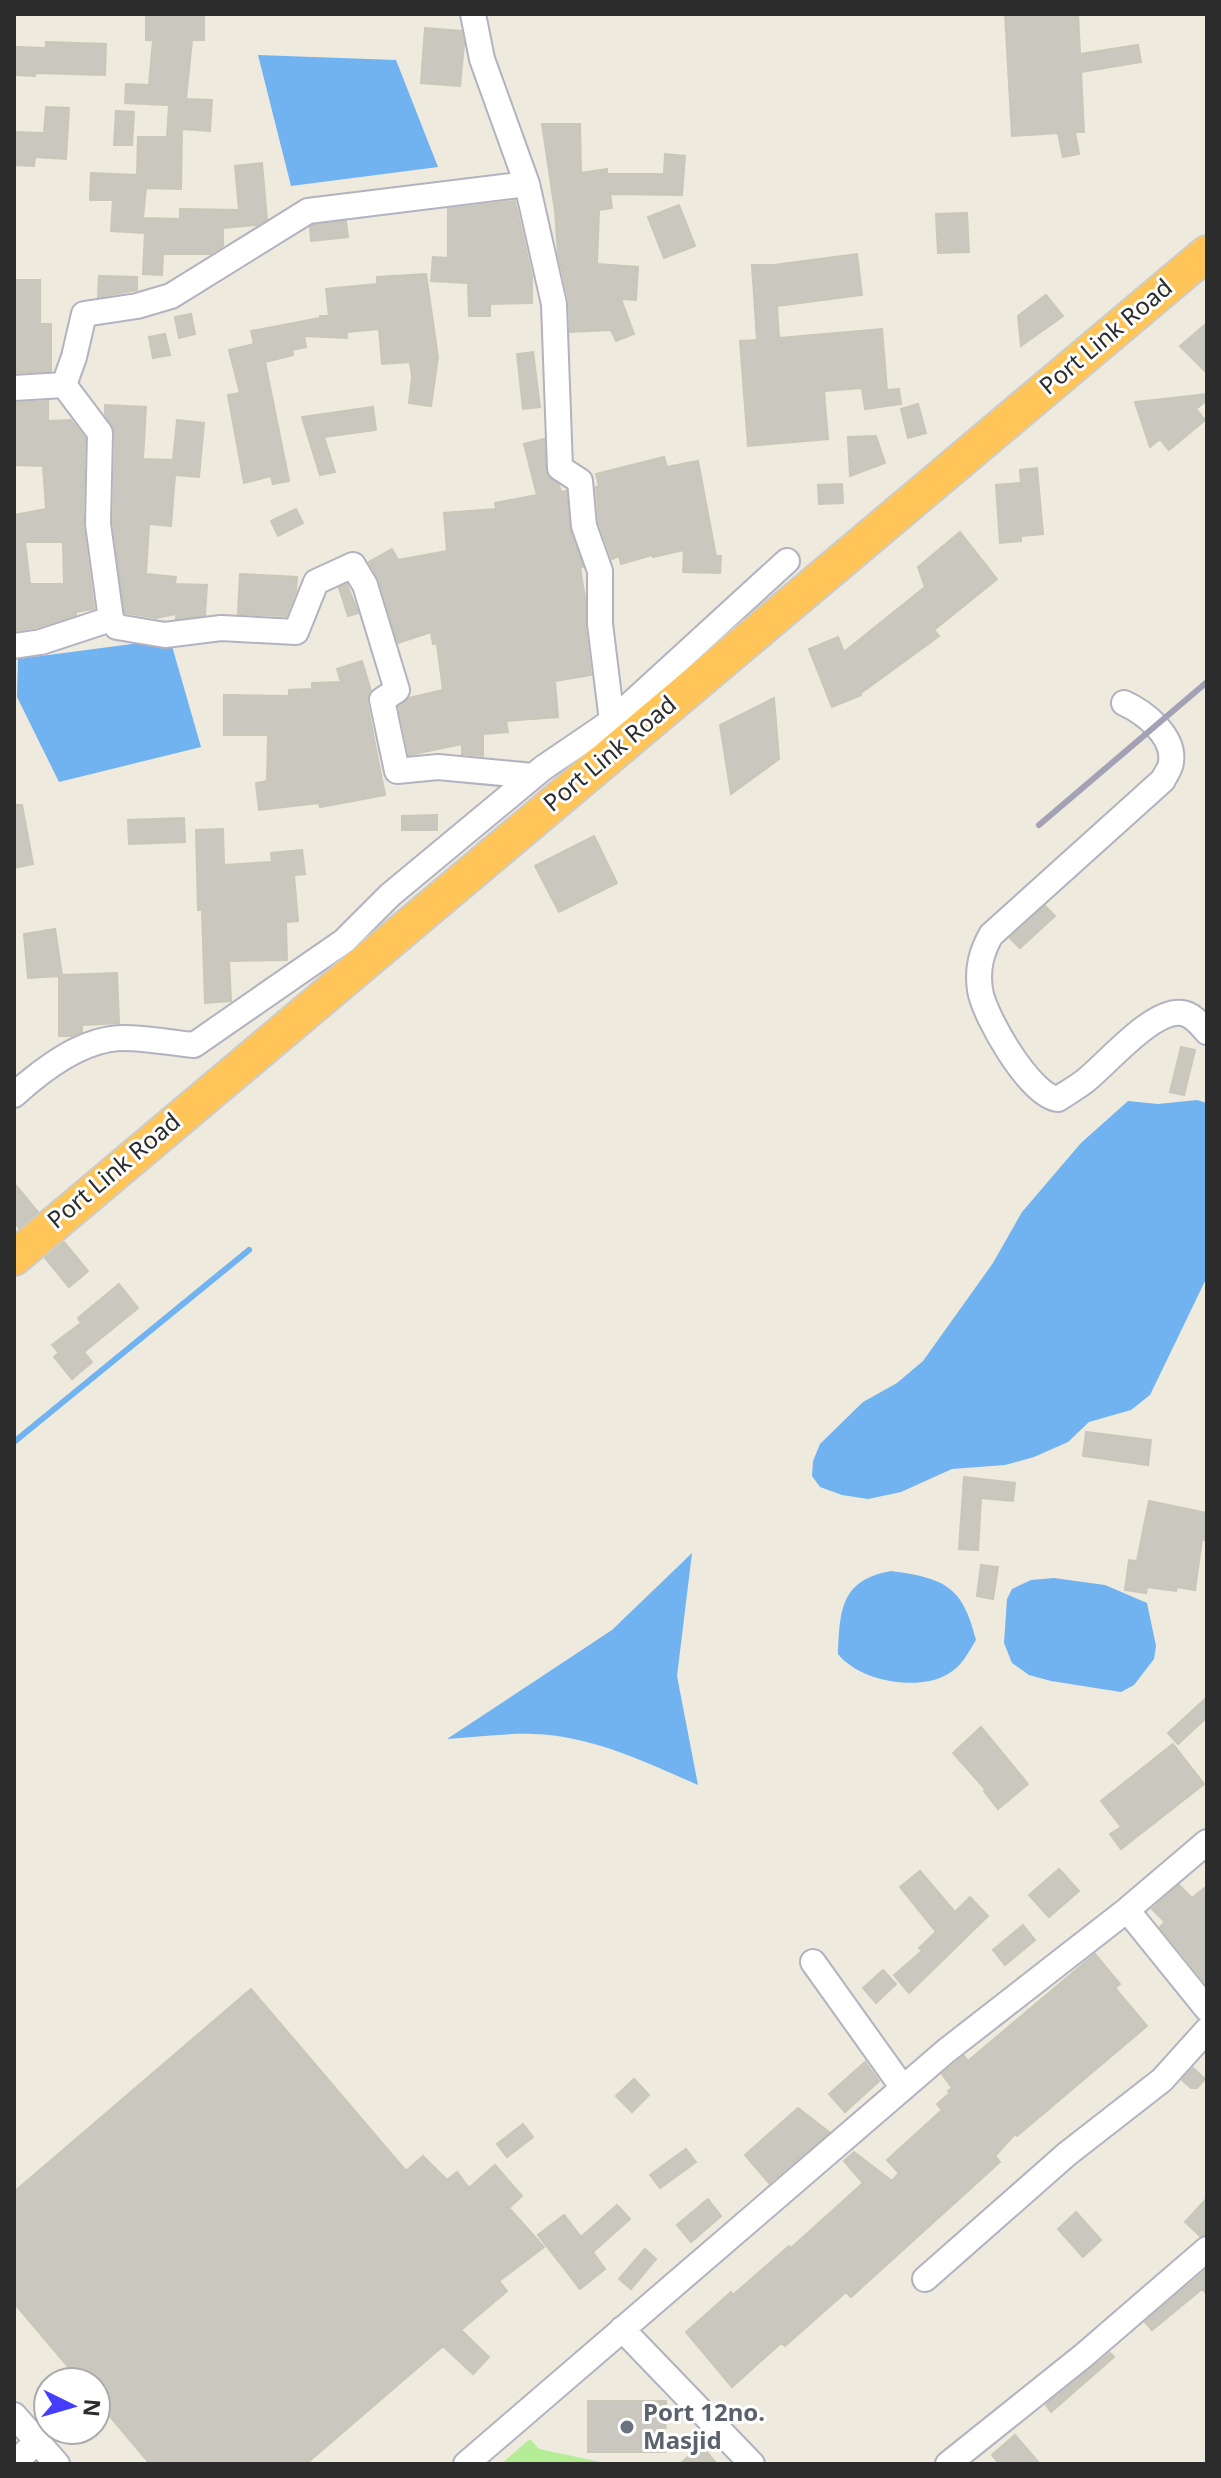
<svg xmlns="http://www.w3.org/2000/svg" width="1221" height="2478" viewBox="0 0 1221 2478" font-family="'Noto Sans',sans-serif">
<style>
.pitch{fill:#b5ec96}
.water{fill:#71b2f0}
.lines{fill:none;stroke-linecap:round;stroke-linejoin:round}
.stream{stroke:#71b2f0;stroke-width:6}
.building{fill:#c9c7be;stroke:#c9c7b8;stroke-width:2;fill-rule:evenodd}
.minor-casing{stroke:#b2b2c0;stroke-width:28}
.highway-casing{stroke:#ccc;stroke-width:38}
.minor{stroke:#fff;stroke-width:24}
.highway{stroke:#ffc558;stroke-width:34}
.rail{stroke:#a2a1b6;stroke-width:6}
.worship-dot{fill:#6b7280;stroke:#fff;stroke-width:3}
.labels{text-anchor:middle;stroke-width:6;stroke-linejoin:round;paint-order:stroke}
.street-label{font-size:24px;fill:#2c2c2c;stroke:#fff}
.worship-label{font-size:24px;font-weight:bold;fill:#5b616d;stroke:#fff;text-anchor:start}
</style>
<rect width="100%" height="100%" fill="#eeeade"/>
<path class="pitch" d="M530 2439 539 2449 610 2464H501Z"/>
<path class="water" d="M258 55 396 60 438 167 291 186Z
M170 639 201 747 59 782 17 697 18 659Z
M1197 1100 1207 1103V1277L1150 1395 1131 1410 1089 1422 1068 1442 1034 1457 1005 1465 952 1469 901 1492 868 1499 842 1495 820 1487 812 1476 813 1461 820 1444 863 1402 897 1383 923 1361 993 1263 1022 1212 1081 1143 1128 1101 1158 1104Z
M692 1553 677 1676 698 1785C646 1762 592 1736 534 1734 505 1733 475 1737 447 1739L612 1630Z
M891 1571C944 1578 963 1586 976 1640 968 1653 962 1666 948 1674 918 1692 859 1681 838 1654 840 1609 841 1580 891 1571Z
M1054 1578 1105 1585 1147 1603 1156 1646 1154 1659 1134 1685 1121 1692 1051 1681 1029 1675 1012 1663 1004 1643 1007 1599 1012 1589 1031 1580Z"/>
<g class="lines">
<path class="stream" d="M14 1442 249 1250"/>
</g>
<path class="building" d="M1005 14H1078L1080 54 1138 45 1141 62 1081 72 1084 132H1075L1079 154 1063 157 1058 133 1012 136Z
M146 15H204V40H192L186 99 212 100 210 131 182 129 181 189 146 188 143 218 180 219V209L239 210 235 166 262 163 267 219 257 225 223 228V246L210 254H163L162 275 143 274 145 233 111 231 113 200H90L91 173 137 175 138 137H167L169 105 125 103 126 84 149 85 153 40H146Z
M425 28 461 31 464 44 460 86 421 83Z
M46 42 106 44 105 75 35 73V76L17 75V47L46 48Z
M46 107 69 108 66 159 35 157 34 166 14 165V132L44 133Z
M116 111 134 112 132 145H114Z
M542 124H580L581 173 607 169V174H664L665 154 685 156 682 195 610 194 612 208 599 210 597 264 638 267 636 300 621 299 634 334 616 341 611 330 570 332 569 301 558 253 555 211Z
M515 201 532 276V303L490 304V316H469L468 283 431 281 433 257 448 258V209Z
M679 205 695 246 664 258 648 217Z
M967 213 969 252 938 253 936 214Z
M346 221 348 237 311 241 310 227 313 225Z
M857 254 862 295 777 306 779 338 882 329 887 390 899 389 901 404 865 409 862 388 824 391 828 439 748 446 740 341 757 340 752 265H774Z
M426 274 438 357 431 406 409 403 412 377 410 362 382 364 379 329 347 332V338L304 336 306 347 292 350 293 355 265 362 289 481 273 484 271 476 244 483 228 395 240 393 229 350 254 344 251 331 320 318V316H329L326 289 377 284V277Z
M99 276 137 277V290L98 297Z
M14 280H40V324H51V371L14 373Z
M1046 295 1063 316 1021 346 1018 316Z
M191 314 195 334 179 338 175 317Z
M1207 323V373L1180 346Z
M165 334 170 355 153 358 149 337Z
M533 352 540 407 523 409 517 354Z
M1207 394V400L1196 409 1205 420 1169 450 1160 439 1150 447 1135 402Z
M48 401V421L71 420 85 438 83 524 94 609 76 612V615L38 627 14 631V515L46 509 43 466 14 465V403ZM25 542H63L64 584H30Z
M918 404 926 433 908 438 901 409Z
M105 405 146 407 143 459 173 460 177 420 204 423 199 477 175 475 171 526 149 524 146 574 176 577 175 584 207 585 205 615 176 619V614L156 618 125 613 113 523 115 433 105 414Z
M373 407 376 430 324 437 335 472 320 475 302 417Z
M876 436 885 463 850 476 848 437Z
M544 439 547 475 559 485 561 492 566 491 570 531 583 567 580 568 585 597V626L591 675 555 681 558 717 506 721 508 732 483 734V756L462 754V744L409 755 399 707 409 698 443 690 437 644H433L431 632 398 643 379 580 369 562 392 549 398 560 447 551 444 513 496 509 495 503 537 495 524 444Z
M664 457 667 467 698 461 716 556H721L720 573 683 572 684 550 653 557 652 555 621 564 619 556 612 559 599 523 596 487 599 486 596 474Z
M1037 468 1043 534 1021 536V541L1000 543 996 485 1021 483 1020 470Z
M842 484 843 503 819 504 818 485Z
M296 509 303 523 278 536 271 521Z
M960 532 997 579 934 630 939 636 861 693V695L832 707 809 649 838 637 844 652 925 587 918 567Z
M240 574 297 577 296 591 286 616 238 614Z
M347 584 358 613 348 616 339 588Z
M362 661 371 691 367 703 385 795 320 807 319 803 259 810 256 783 267 781 268 735H224V695L289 696V690L312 689V683L341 682 337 669Z
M774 698 779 759 731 794 720 725Z
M14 805H22L33 864 14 868Z
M437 815V830H402V816Z
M184 818 185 842 129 844 128 820Z
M223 829 224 865 272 862 271 853 302 850 305 874 294 875 298 921 286 922 287 960 229 961 231 1001 205 1003 202 910H198L196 830Z
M594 836 617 883 559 912 535 866Z
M1045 906 1055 916 1020 948 1010 938Z
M55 929 62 975 117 973 119 1023 82 1025V1032L71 1036H59V976L28 978 24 934Z
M1181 1047 1195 1050 1184 1095 1170 1092Z
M14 1183 38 1212 19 1228 14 1221Z
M64 1242 88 1271 69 1287 45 1258Z
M119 1284 138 1308 84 1352 92 1362 72 1379 54 1357 59 1353 52 1345 81 1323 78 1318Z
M1086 1432 1151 1440 1148 1465 1083 1456Z
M964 1477 1015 1483 1013 1501 981 1498 978 1550 959 1549Z
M1149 1501 1207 1513V1541L1202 1539 1195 1590 1177 1587 1176 1591 1147 1587 1146 1593 1125 1590 1129 1560 1137 1561Z
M981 1565 998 1567 993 1599 977 1596Z
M1207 1697V1717L1178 1744 1168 1733Z
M981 1727 1028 1784 998 1809 984 1791 986 1790 953 1753Z
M1173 1744 1204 1784 1121 1849 1110 1834 1121 1827 1101 1801Z
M1059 1869 1079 1891 1049 1917 1029 1895Z
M920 1871 955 1912 970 1897 988 1916 909 1993 894 1975 922 1951 919 1948 936 1932 900 1887Z
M1179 1885 1192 1898 1207 1886V1985L1160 1927 1165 1922 1152 1909Z
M1023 1925 1035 1940 1005 1965 993 1950Z
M1095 1954 1120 1984 1115 1988 1147 2026 1017 2136 1015 2134 995 2156 1000 2162 851 2297 846 2292 785 2346 781 2343 732 2387 686 2332 731 2292 733 2295 789 2246 791 2248 863 2183 844 2161 854 2152 892 2181 899 2173 887 2160 942 2110 937 2104 950 2093 948 2091 952 2088 942 2074 964 2056 968 2061Z
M883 1970 896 1984 876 2003 863 1988Z
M251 1989 406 2171 423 2156 447 2180 457 2172 469 2188 495 2165 522 2196 509 2208 544 2247 499 2281 507 2291 461 2330 489 2357 473 2374 443 2346 306 2464H150L96 2400V2382H81L14 2303V2192Z
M865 2062 879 2081 845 2112 829 2094Z
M1193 2068 1205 2079 1197 2088H1191L1182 2080Z
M634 2079 649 2095 632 2112 616 2096Z
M798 2108 829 2132 769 2183 745 2155Z
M523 2124 533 2137 507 2157 497 2144Z
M686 2149 696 2162 660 2188 650 2175Z
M1207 2198V2234L1200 2236 1185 2222Z
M708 2199 721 2216 691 2242 677 2225Z
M617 2205 630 2219 593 2252 605 2269 580 2289 538 2235 564 2215 581 2237Z
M1076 2212 1101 2240 1083 2257 1058 2229Z
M645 2249 656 2259 631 2289 619 2279Z
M1207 2269V2294L1202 2289 1152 2330 1145 2322Z
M1110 2353 1114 2357 1051 2412 1046 2405Z
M588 2401H666L665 2452H588Z
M1015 2435 1040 2464H999L992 2455Z
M701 2445 717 2464H680Z"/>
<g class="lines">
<defs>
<path id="minor" d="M473 14 482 59 527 184
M64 385 100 433 98 524 111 619
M14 388 64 385 74 357 84 314 137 306 171 296 308 211 527 184 554 304 560 468 580 481 584 526 600 571V624L612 721
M14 646 41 642 111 619 117 627 165 635 221 628 296 632 316 582 353 565 365 585 397 690 382 700 397 771 438 767 533 776
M1124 703C1144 712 1175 736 1171 762 1171 768 1165 775 1163 780L991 935C981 953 977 969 980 990 984 1016 1030 1096 1058 1099 1067 1093 1076 1088 1085 1081 1107 1064 1152 1009 1182 1013 1192 1014 1200 1024 1207 1032
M14 1095C43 1069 83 1038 124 1038 147 1038 171 1043 194 1045L344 941 390 895 543 768 612 721 787 561
M1127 1910 1207 2009
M813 1962 903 2088
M925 2279 1067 2154 1162 2080 1207 2030
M622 2329 752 2464
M14 2415 57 2464
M14 2464 37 2441
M466 2464 946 2051 1127 1910 1207 1842
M948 2464 1083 2356 1207 2249"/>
<path id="highway" d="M14 1258 1207 253"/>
</defs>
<use href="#minor" class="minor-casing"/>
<use href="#highway" class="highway-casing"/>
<use href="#minor" class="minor"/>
<use href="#highway" class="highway"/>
<path class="rail" d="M1039 825 1207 682"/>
</g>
<circle class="worship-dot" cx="627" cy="2427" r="8"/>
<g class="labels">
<g class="street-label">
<text transform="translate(1106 337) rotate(-40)" y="8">Port Link Road</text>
<text transform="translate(610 754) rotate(-40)" y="8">Port Link Road</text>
<text transform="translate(114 1171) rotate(-40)" y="8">Port Link Road</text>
</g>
<g class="worship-label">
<text x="643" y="2421">Port 12no.<tspan x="643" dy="28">Masjid</tspan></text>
</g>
</g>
<rect width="1221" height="2478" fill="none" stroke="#2c2c2c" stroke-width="32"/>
<g transform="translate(72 2406) rotate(95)"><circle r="38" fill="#ffffff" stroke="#ababab" stroke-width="2"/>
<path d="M0-6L14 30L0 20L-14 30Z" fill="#443dfc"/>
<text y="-12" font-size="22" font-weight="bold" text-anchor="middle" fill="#2c2c2c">N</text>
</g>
</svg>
